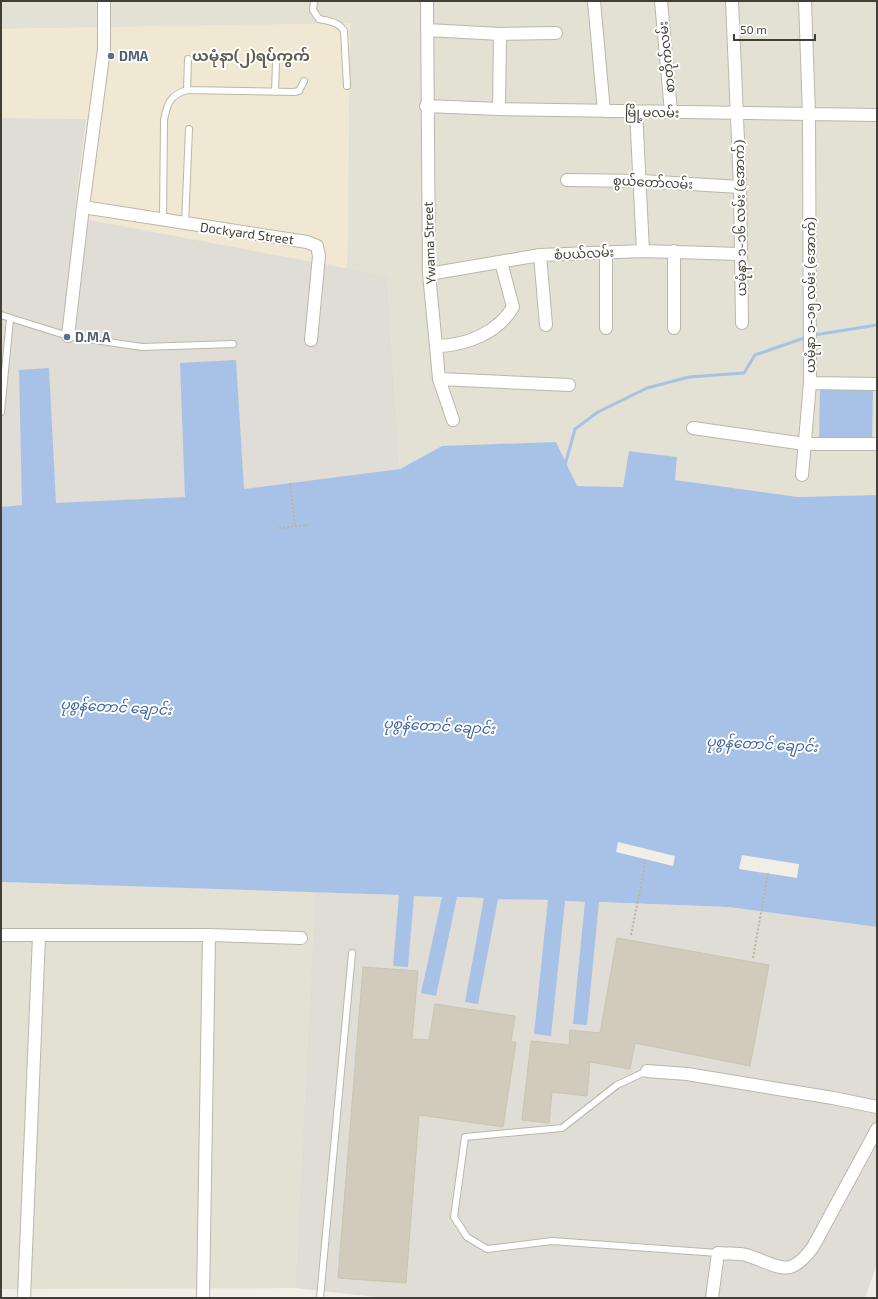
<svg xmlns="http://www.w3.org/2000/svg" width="878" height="1299" viewBox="0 0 878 1299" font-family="'Exo 2','Noto Sans Myanmar',sans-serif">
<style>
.residential{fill:#e3e1d3}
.commercial{fill:#f0e8d2}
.industrial{fill:#dfddd6}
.water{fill:#a7c2e6}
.pier{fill:#f0eee5}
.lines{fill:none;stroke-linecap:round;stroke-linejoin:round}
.stream{stroke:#a7c2e6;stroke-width:3}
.building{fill:#d0cbbc;stroke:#cac4b0}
.service-casing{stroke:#bab7a9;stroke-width:8}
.minor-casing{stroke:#bab7a9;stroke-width:14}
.path{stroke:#bab49c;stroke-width:2;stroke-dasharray:2 2;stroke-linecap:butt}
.service{stroke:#fff;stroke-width:6}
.minor{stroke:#fff;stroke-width:12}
.service-dot{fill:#5c6f8a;stroke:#fff;stroke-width:1.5}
.labels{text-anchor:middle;stroke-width:4;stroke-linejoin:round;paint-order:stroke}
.service-label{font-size:13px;font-weight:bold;fill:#4e5e75;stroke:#fff;text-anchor:start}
.street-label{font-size:13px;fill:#413f35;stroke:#fff}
.water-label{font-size:14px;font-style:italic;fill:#3c649f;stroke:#fff}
.quarter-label{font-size:15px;font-weight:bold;fill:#635e4e;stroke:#fff}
</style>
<rect width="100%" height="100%" fill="#f0eee5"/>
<path class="residential" d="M1 1H877V495L798 497 675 480 677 457 630 451 623 487 577 486 442 446 400 469 387 276 347 269 350 24 1 29Z
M1 882 315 892 295 1288 1 1289Z"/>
<path class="commercial" d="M350 23 347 269 74 217 86 119 1 118V29Z"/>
<path class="industrial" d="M1 118 86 119 74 217 387 276 400 469 185 497 1 507Z
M315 892 729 907 877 927V1264L865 1298H384L295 1288Z"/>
<path class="water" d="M236 360 244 489 400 469 442 446 556 442 577 486 623 487 629 451 677 457 675 480 798 497 877 495V927L729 907 599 902 587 1025 573 1024 585 902 565 901 551 1036 534 1034 548 900 498 899 478 1004 465 1002 484 898 457 897 436 996 421 993 442 897 414 896 408 967 393 966 399 895 1 882V507L22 505 19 370 49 368 56 503 185 497 180 363Z
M820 389 873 390 872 440 819 439Z"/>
<path class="pier" d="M618 842 675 856 673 866 616 852Z
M742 855 799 864 797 878 739 869Z"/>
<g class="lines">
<path class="stream" d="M814 335 877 325
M565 465 575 429 598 412 647 388 689 377 744 373 755 355 807 337"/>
</g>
<path class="building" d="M617 938 769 965 750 1066 635 1043 630 1069 590 1062 587 1096 552 1092 549 1123 522 1120 531 1041 569 1045 570 1030 600 1033Z
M363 967 418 971 412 1039 429 1040 435 1004 515 1016 511 1042H516L503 1127 419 1115 406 1283 338 1278Z"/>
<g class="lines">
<defs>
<path id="service" d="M314 1 313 10 319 19C328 21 339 22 344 31L347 86
M187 90 188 59
M275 92 276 63
M163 221 164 120C167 104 170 95 187 90L294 92 299 91 304 81
M185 224 189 129
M1 315 68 336 142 347 233 344
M1 412 10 319
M647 1071 617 1085 562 1128 465 1137 454 1217 467 1237 487 1249 552 1241 718 1253
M320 1298 352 953"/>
<path id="minor" d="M104 1V49L83 207 307 242 317 246 319 256 311 340
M427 1 429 274 436 346C465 346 498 333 513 307L501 262
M594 1 604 111
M661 1 671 112
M732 1 740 187 742 323
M427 30 500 34 556 33
M426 106 499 109 877 115
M499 109 500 34
M636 111 643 251
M567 180 641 181 740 187
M674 251V328
M540 255 546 325
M429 274 540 255 643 251 740 254
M606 328V252
M68 336 83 207
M436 346 439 379 453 420
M439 379 569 385
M810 383 877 384
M693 428 805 444H877
M802 475 810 383 809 114 805 1
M1 935H209L301 938
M647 1071 687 1074 833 1098 877 1107
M24 1298 39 936
M203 1298 209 935
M712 1298 718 1253C727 1254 738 1253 746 1255 779 1265 788 1281 813 1247L877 1129"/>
</defs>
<use href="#service" class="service-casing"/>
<use href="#minor" class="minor-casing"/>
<path class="path" d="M290 483 295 526
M279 528 308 525
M631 935 646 860
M753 958 768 873"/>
<use href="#service" class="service"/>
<use href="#minor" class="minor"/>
</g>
<g class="service-dot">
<circle cx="111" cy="56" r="4"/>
<circle cx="67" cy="337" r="4"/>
</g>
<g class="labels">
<g class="service-label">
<text x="119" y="61">DMA</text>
<text x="75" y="342">D.M.A</text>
</g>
<g class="street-label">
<text transform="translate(666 57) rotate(-96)" y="5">စာတိုက်လမ်း</text>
<text transform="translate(652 112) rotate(1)" y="5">မြို့မလမ်း</text>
<text transform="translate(653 182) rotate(3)" y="5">စွယ်တော်လမ်း</text>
<text transform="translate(740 218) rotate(-91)" y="5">ယမုံနာ ၁-၁၆ လမ်း (အောက်)</text>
<text transform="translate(247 233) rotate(8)" y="5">Dockyard Street</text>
<text transform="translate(429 243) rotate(-92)" y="5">Ywama Street</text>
<text transform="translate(584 253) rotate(-3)" y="5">စံပယ်လမ်း</text>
<text transform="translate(810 295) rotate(-90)" y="5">ယမုံနာ ၁-၁၅ လမ်း (အောက်)</text>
</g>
<g class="water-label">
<text transform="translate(116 707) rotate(3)" y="5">ပုစွန်တောင် ချောင်း</text>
<text transform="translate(439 726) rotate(3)" y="5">ပုစွန်တောင် ချောင်း</text>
<text transform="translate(762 744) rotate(3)" y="5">ပုစွန်တောင် ချောင်း</text>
</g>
<g class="quarter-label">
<text x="251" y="61">ယမုံနာ(၂)ရပ်ကွက်</text>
</g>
</g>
<rect width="878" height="1299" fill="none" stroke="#413f35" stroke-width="4"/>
<path d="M734 34v6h81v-6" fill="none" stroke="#413f35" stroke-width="2"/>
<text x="740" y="34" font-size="12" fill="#413f35" stroke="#ffffff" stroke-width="3" paint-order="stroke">50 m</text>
</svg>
